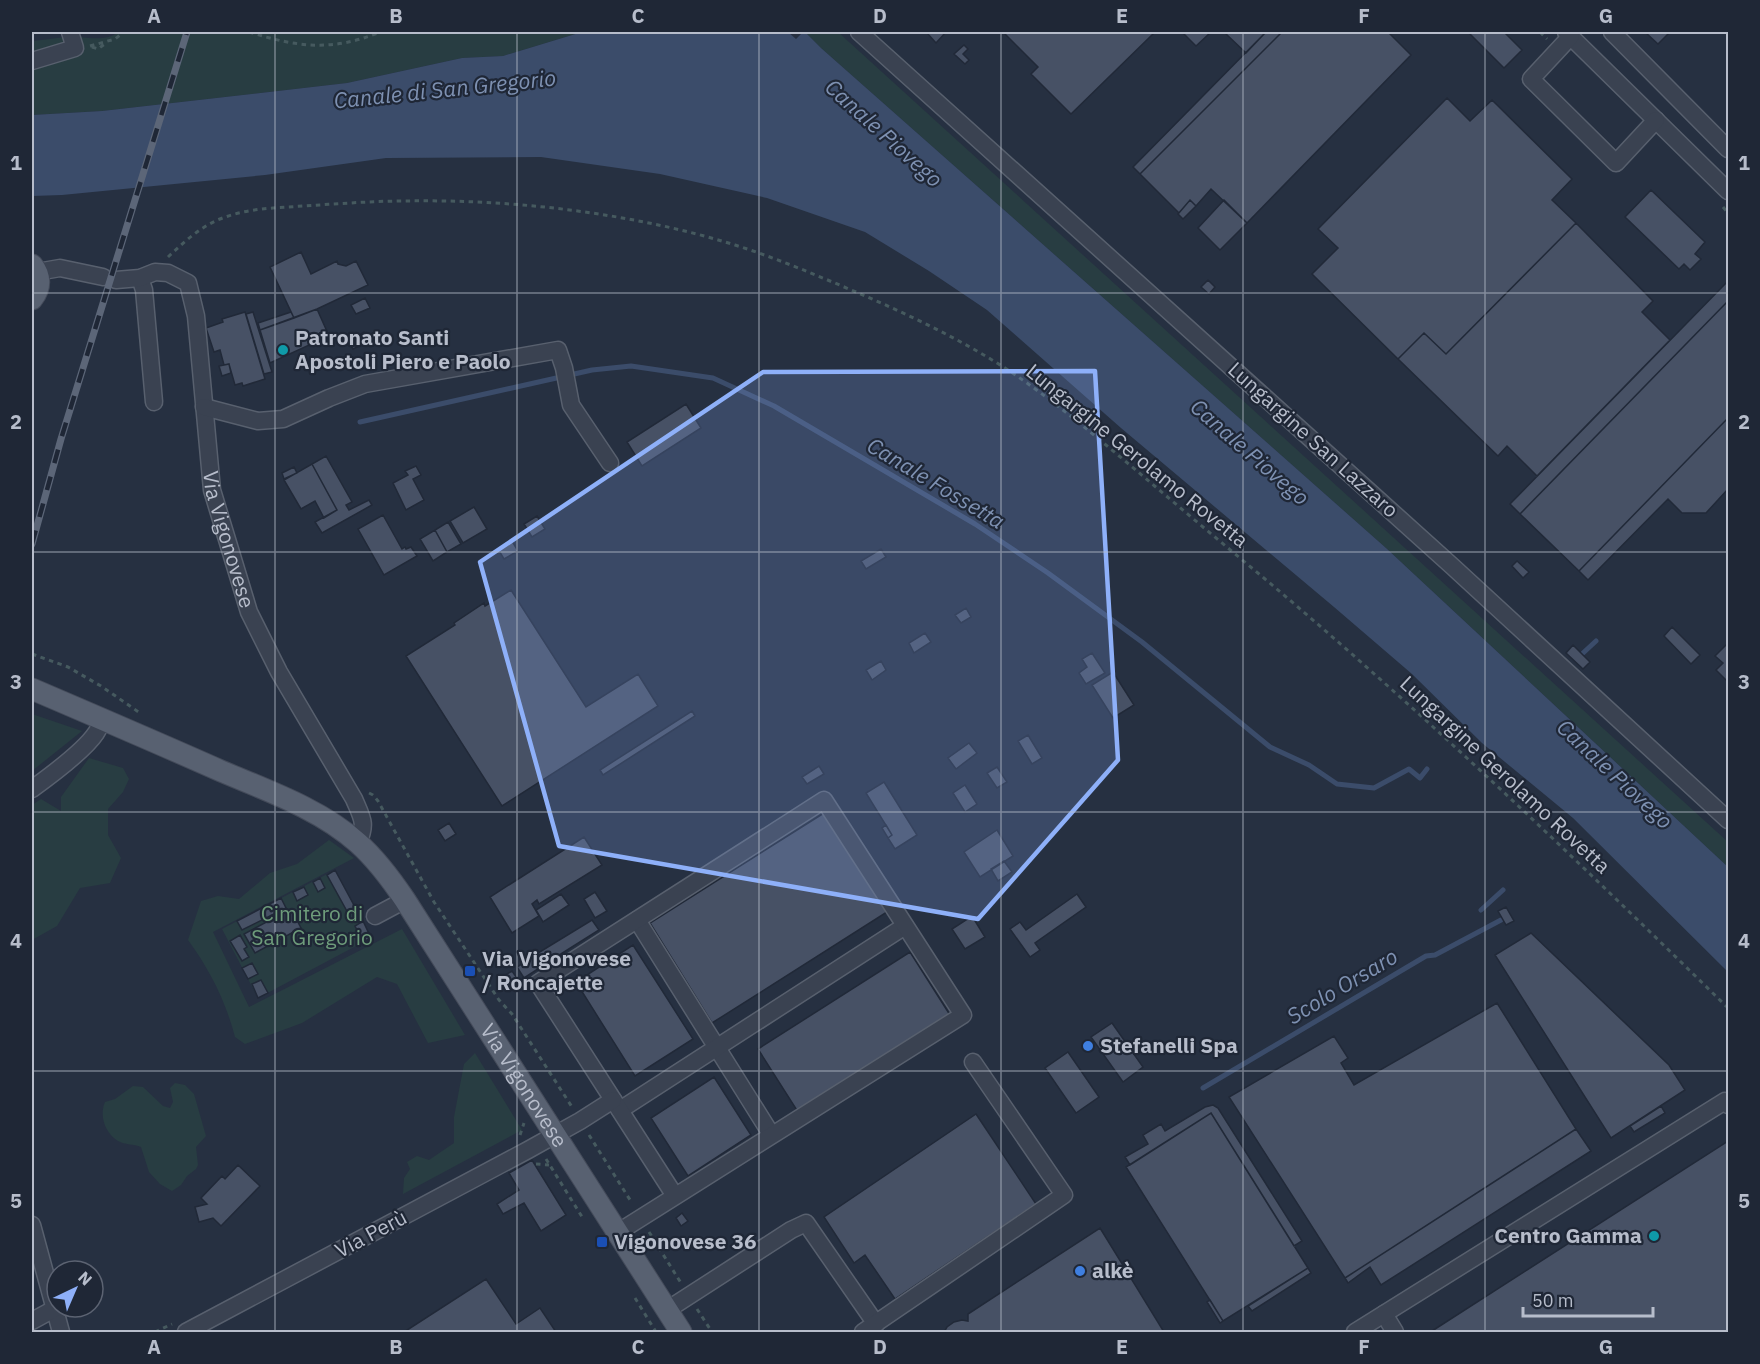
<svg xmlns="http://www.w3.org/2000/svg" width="1760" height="1364" viewBox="0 0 1760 1364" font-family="'IBM Plex Sans',sans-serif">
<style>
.green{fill:#283d42}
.water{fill:#3b4c6a}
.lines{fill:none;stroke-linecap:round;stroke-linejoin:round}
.stream{stroke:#3b4c6a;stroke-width:5}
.building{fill:#475165;stroke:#212938;stroke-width:1.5}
.minor-casing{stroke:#58606e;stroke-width:19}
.major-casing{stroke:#444b5a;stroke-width:23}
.path{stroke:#465a5f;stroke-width:3;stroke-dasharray:4.5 4.5;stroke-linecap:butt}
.minor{stroke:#3a4251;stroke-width:16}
.major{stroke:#586171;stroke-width:21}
.rail-casing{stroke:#5c6678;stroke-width:7}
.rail{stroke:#1f2736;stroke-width:4.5;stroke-dasharray:14;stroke-linecap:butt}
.marked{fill:#8eb0f9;fill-opacity:0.2;stroke:#8eb0f9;stroke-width:4.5;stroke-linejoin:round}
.grid{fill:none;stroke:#b7bdcb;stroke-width:1.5;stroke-opacity:0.55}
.culture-dot{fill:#0f9aa8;stroke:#1f2736;stroke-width:2}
.transit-dot{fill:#1a4fb4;stroke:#1f2736;stroke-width:2}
.shop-dot{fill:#3f7fe0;stroke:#1f2736;stroke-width:2}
.labels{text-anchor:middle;stroke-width:4.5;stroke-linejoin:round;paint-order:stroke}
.poi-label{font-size:21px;font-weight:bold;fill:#b7bdcb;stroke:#1f2736;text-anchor:start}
.street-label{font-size:21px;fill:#b7bdcb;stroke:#1f2736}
.park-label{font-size:21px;fill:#6e9c7b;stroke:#1f2736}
.water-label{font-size:22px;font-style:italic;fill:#7e91b2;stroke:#1f2736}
.neatline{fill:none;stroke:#b7bdcb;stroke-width:2}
.grid-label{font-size:20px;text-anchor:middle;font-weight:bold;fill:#b7bdcb}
</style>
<rect width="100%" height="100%" fill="#263041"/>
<path class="green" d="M119 32H582L503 56 462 58 347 83 102 111 32 115V41C45 40 58 37 71 37 88 36 103 43 119 32Z
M805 32H838L1728 842V867L1386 548 821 48Z
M32 714 82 731 32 771Z
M89 758 123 768 129 779 123 792 108 809V835L121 858 110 883 80 888 57 926 32 940V805L41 799 61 811V797Z
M329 840 354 858 213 932 249 1007 402 929 465 1035 428 1043 397 984 377 977 302 1023 245 1044 235 1037C226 1002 210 970 188 940L201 901 218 896 239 899 270 873 297 864Z
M335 870 371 938 258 998 222 929Z
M475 1053 522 1130 403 1194 404 1178 410 1169 407 1162 417 1156 429 1160 454 1143V1117L464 1064Z
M175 1083 185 1085 194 1094 206 1136 196 1147 198 1165 196 1169 187 1176 181 1185 172 1191 160 1184 149 1172 141 1147C134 1144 125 1145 118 1141 105 1133 99 1116 105 1102L115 1099 133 1086 143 1087 163 1106 170 1108 173 1102 170 1088Z"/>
<path class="water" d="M582 32H788L796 39 803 32H805L821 48 1386 548 1728 867V972L1573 818 1482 743 1412 674 1334 607 1121 428 987 310 929 271 865 232 767 198 660 174 541 157 386 158 265 175 62 195 32 196V115L102 111 347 83 462 58 503 56Z"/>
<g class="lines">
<path class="stream" d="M360 422 592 370 631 366 713 378 774 406 975 524 1048 573 1142 642 1270 747 1309 765 1337 784 1374 788 1409 769 1420 778 1427 769
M1582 654 1596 641
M1481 910 1503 890
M1203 1088 1426 956 1435 955 1501 920"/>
</g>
<path class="building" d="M931 32H946L936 43 928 34Z
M1003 32H1155L1071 114 1031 74 1038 67Z
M1182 32H1211L1196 46Z
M1224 32H1266L1246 53Z
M1266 32H1282L1140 174 1133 167Z
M1282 32H1388L1411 55 1247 223 1211 189 1196 206 1190 200 1179 213 1140 174Z
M1468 32H1504L1522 50 1504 68Z
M1645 32H1670L1658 44Z
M964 45 968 49 963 54 969 60 965 64 954 54Z
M1447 98 1470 121 1492 100 1572 179 1552 200 1576 223 1446 354 1424 333 1398 359 1312 274 1338 248 1318 229Z
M1651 190 1705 242 1695 254 1701 259 1690 270 1684 264 1679 269 1625 217Z
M1190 200 1196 206 1183 219 1178 214Z
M1224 200 1247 223 1220 250 1198 228Z
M1576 223 1653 301 1642 312 1670 340 1537 476 1507 446 1498 456 1398 359 1424 333 1446 354Z
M301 252 311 274 337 261 338 264 346 266 356 261 368 285 317 309 294 318 270 267Z
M1208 280 1215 287 1209 294 1201 287Z
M1728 281V301L1520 514 1510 504Z
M365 298 370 308 356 314 351 305Z
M1728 301V418L1579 571 1520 514Z
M317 309 329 336 270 363 260 330Z
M245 312 265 379 243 386 242 383 235 385 229 364 224 365 220 350 214 352 206 328 223 322 222 319Z
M253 312 272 372 264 374 246 314Z
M291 312 294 318 260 330 258 323Z
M364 332 369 341 353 349 348 341Z
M229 364 231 373 222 376 219 366Z
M686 404 701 428 642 466 627 442Z
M1728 418V489L1706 513H1682L1668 499 1588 580 1579 571Z
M326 456 352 502 346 505 349 510 369 500 372 505 322 533 315 522 337 510 312 464Z
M312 464 337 510 324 518 315 501 301 509 284 480Z
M416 466 421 475 413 479 424 500 406 510 393 483 408 475 405 471Z
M294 467 297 473 284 479 282 473Z
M474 507 487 529 463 543 450 521Z
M383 515 402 549 405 547 406 549 411 547 417 556 384 575 358 529Z
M537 516 545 529 532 537 524 524Z
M448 522 461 544 447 552 435 530Z
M435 530 447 552 433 561 420 539Z
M512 541 518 551 504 559 498 549Z
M881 549 886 557 866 569 861 561Z
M1517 561 1529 572 1523 578 1512 566Z
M511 590 586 707 638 674 658 706 502 806 406 656 455 625 454 623 484 603 485 606Z
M966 608 971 617 961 623 955 615Z
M1672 627 1700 655 1691 664 1664 636Z
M925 633 931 642 914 653 909 643Z
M1728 643V682L1716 670 1723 663 1715 656Z
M1573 645 1590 662 1583 669 1566 653Z
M1092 653 1105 673 1086 684 1079 673 1087 667 1082 659Z
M881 661 886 670 872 680 866 670Z
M1113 672 1134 705 1113 718 1092 685Z
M692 711 695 716 603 775 600 770Z
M1028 735 1042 758 1032 764 1018 741Z
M969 743 977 753 956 769 948 758Z
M819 766 824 774 807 784 802 777Z
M997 767 1007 782 997 788 987 773Z
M884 782 917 835 895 849 888 838 892 835 866 793Z
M965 785 977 804 965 812 953 793Z
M824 813 887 912 712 1023 650 923Z
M449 823 456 834 445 841 438 830Z
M886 825 892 835 888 838 882 828Z
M997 830 1013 856 980 877 964 852Z
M584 837 602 865 539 904 537 900 532 904 539 916 512 933 490 897Z
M1004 861 1012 872 998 881 991 869Z
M335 870 356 909 348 913 327 875Z
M320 878 325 888 318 892 313 882Z
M304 887 308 895 297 901 293 892Z
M595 892 607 911 595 918 584 899Z
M561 894 569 905 543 922 536 910Z
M1077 894 1086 907 1035 943 1040 950 1030 957 1010 929 1020 922 1026 930Z
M281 898 286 908 242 930 237 921Z
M1506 907 1514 921 1506 925 1498 911Z
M291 909 301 928 255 953 244 934Z
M972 916 985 937 965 949 952 929Z
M592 920 599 930 545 964 538 953Z
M363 921 371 938 363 942 355 926Z
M1531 933 1669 1065 1685 1090 1611 1138 1495 955Z
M240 935 247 947 244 949 249 957 242 961 230 941Z
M633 945 693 1039 635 1076 576 982Z
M910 952 950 1015 798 1112 758 1049Z
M534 956 541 967 524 978 517 967Z
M252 963 258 974 248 979 242 968Z
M512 971 519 981 509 988 502 977Z
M261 980 268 993 258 998 252 984Z
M1497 1003 1576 1129 1345 1278 1229 1097 1334 1036 1348 1058 1341 1063 1354 1085Z
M1112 1023 1143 1067 1123 1082 1091 1037Z
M1068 1052 1099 1097 1076 1113 1045 1068Z
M714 1077 751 1135 688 1176 651 1118Z
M1213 1105 1218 1108 1302 1241 1294 1246 1211 1113 1130 1165 1125 1157 1148 1144 1143 1135 1161 1124 1165 1131 1205 1107Z
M1661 1106 1665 1113 1634 1132 1630 1126Z
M1211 1113 1308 1268 1223 1321 1126 1167Z
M976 1114 1036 1204 895 1299 865 1255 854 1263 824 1217Z
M1576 1129 1591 1151 1381 1285 1370 1267 1348 1283 1345 1278Z
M1728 1141V1332H1433L1432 1331Z
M532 1160 566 1215 541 1231 524 1203 503 1214 497 1204 519 1190 509 1173Z
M238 1165 260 1186 221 1226 213 1218 199 1222 195 1207 207 1204 201 1198 222 1176 225 1179Z
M682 1213 688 1221 681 1226 676 1218Z
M1100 1228 1164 1332H944L947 1327 954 1322 962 1320 968 1321V1314Z
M1308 1268 1311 1273 1252 1311 1248 1306Z
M486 1279 516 1324 540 1308 556 1332H404Z
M1210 1300 1223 1321 1220 1323 1207 1302Z"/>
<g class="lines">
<defs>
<g id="minor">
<path d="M859 32 1452 566 1728 820"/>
<path d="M1566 32 1728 191"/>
<path d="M1612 32 1728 149"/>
<path d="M1571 36 1531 79 1616 163 1656 120"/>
<path d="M32 61 75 48 70 32"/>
<path d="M37 272 60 268 103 277"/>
<path d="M140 278 144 290 154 402"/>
<path id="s1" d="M116 280 140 278 155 272 168 273 188 283 196 316 212 490 249 612 279 672 354 799C362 818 367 823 358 843"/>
<path d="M204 407 258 421 283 419 329 398 365 384 558 350 564 368 571 405 610 463"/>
<path d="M32 789C50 776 84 751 96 733 99 729 100 724 102 720"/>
<path d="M375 916 405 900"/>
<path d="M637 920 771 1134"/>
<path d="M620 1110 905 926"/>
<path d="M32 1225 61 1332"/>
<path d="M617 1233 963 1015 824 800 538 983 675 1196"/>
<path d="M667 1310 791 1230 806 1223 876 1324"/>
<path d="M1384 1314 1395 1332"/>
<path d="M32 1321 54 1309"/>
<path d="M186 1332 528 1150 580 1121 613 1100"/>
<path d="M863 1332 1064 1195 973 1062"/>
<path d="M1355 1332 1725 1101 1728 1105"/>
</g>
<g id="major">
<path d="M32 265C41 276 41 288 32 299"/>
<path id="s2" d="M32 689C95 716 158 743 221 771 268 791 320 809 358 843 377 860 391 879 405 900L681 1332"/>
</g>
</defs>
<use href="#minor" class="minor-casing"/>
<use href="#major" class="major-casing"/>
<path class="path" d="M249 32C297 47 332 52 380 32
M1540 32 1547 39
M90 46 115 39 124 32
M92 47 98 49 106 43
M1723 207 1728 213
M168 257C184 242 200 227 220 219 247 208 275 208 303 206 337 204 371 201 405 201 512 199 633 213 735 245 776 258 816 275 856 292 907 314 958 338 1005 368 1052 399 1094 435 1137 471 1179 507 1222 543 1265 579 1426 715 1578 861 1728 1008
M32 654 68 667 101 686 140 713
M369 793 373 795 378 801 434 902 499 1000 512 1014 572 1107
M520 1135 524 1123
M589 1135 632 1203
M546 1159 584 1220
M536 1164 549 1165
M649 1232 681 1283
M635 1298 656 1332
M697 1309 712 1332
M155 1332 172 1324"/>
<use href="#minor" class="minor"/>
<use href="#major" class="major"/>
<defs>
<path id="rail" d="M32 544 61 439 187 32"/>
</defs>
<use href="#rail" class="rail-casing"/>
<use href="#rail" class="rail"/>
</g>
<path class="marked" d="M1095 371 1118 760 978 919 559 846 480 562 763 372Z"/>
<path class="grid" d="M275 32V1332M517 32V1332M759 32V1332M1001 32V1332M1243 32V1332M1485 32V1332M32 293H1728M32 552H1728M32 812H1728M32 1071H1728"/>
<g class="culture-dot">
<circle cx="283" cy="350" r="6"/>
<circle cx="1654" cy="1236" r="6"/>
</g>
<g class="transit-dot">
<rect x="464" y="965" width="12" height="12" rx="3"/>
<rect x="596" y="1236" width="12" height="12" rx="3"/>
</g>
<g class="shop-dot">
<circle cx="1088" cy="1046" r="6"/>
<circle cx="1080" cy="1271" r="6"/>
</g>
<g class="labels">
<g class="poi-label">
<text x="295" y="345">Patronato Santi<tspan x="295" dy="24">Apostoli Piero e Paolo</tspan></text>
<text x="482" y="966">Via Vigonovese<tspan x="482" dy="24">/ Roncajette</tspan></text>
<text x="1100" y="1053">Stefanelli Spa</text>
<text x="1642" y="1243" text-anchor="end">Centro Gamma</text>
<text x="614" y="1249">Vigonovese 36</text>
<text x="1092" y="1278">alkè</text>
</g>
<g class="street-label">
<text transform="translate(1313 440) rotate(42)" y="7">Lungargine San Lazzaro</text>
<text transform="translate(1137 456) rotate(39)" y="7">Lungargine Gerolamo Rovetta</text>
<text dy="7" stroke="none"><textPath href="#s1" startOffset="336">Via Vigonovese</textPath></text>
<text transform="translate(1505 775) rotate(43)" y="7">Lungargine Gerolamo Rovetta</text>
<text dy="7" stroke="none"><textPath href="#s2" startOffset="656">Via Vigonovese</textPath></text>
<text transform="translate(371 1234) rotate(-28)" y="7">Via Perù</text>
</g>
<g class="park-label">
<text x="312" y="921">Cimitero di<tspan x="312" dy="24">San Gregorio</tspan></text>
</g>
<g class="water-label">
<text transform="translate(445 89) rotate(-6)" y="8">Canale di San Gregorio</text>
<text transform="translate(884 133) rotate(42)" y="8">Canale Piovego</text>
<text transform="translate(1250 452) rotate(41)" y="8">Canale Piovego</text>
<text transform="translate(936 483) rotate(31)" y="8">Canale Fossetta</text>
<text transform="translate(1615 774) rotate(43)" y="8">Canale Piovego</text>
<text transform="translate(1342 986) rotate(-31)" y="8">Scolo Orsaro</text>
</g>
</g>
<rect width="1760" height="1364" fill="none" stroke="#1f2736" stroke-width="66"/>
<g transform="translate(75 1289) rotate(44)"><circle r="28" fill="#1f2736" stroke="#5c6372" stroke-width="1.5"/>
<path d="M0-4.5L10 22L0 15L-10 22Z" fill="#8eb0f9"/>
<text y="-9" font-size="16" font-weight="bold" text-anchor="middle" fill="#b7bdcb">N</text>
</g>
<path d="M1523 1307v9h130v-9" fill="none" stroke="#b7bdcb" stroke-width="3"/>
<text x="1532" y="1307" font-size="18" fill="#b7bdcb" stroke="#1f2736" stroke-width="4.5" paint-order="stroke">50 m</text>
<rect x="33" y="33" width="1694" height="1298" class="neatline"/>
<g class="grid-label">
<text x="154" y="23">A</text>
<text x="396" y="23">B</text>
<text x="638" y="23">C</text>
<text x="880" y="23">D</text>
<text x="1122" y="23">E</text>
<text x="1364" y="23">F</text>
<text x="1606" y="23">G</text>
<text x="16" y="170">1</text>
<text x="1744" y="170">1</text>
<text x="16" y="429">2</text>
<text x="1744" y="429">2</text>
<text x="16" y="689">3</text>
<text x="1744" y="689">3</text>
<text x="16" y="948">4</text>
<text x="1744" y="948">4</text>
<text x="16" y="1208">5</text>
<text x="1744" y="1208">5</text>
<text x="154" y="1354">A</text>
<text x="396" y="1354">B</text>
<text x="638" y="1354">C</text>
<text x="880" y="1354">D</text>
<text x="1122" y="1354">E</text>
<text x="1364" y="1354">F</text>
<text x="1606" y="1354">G</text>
</g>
</svg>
